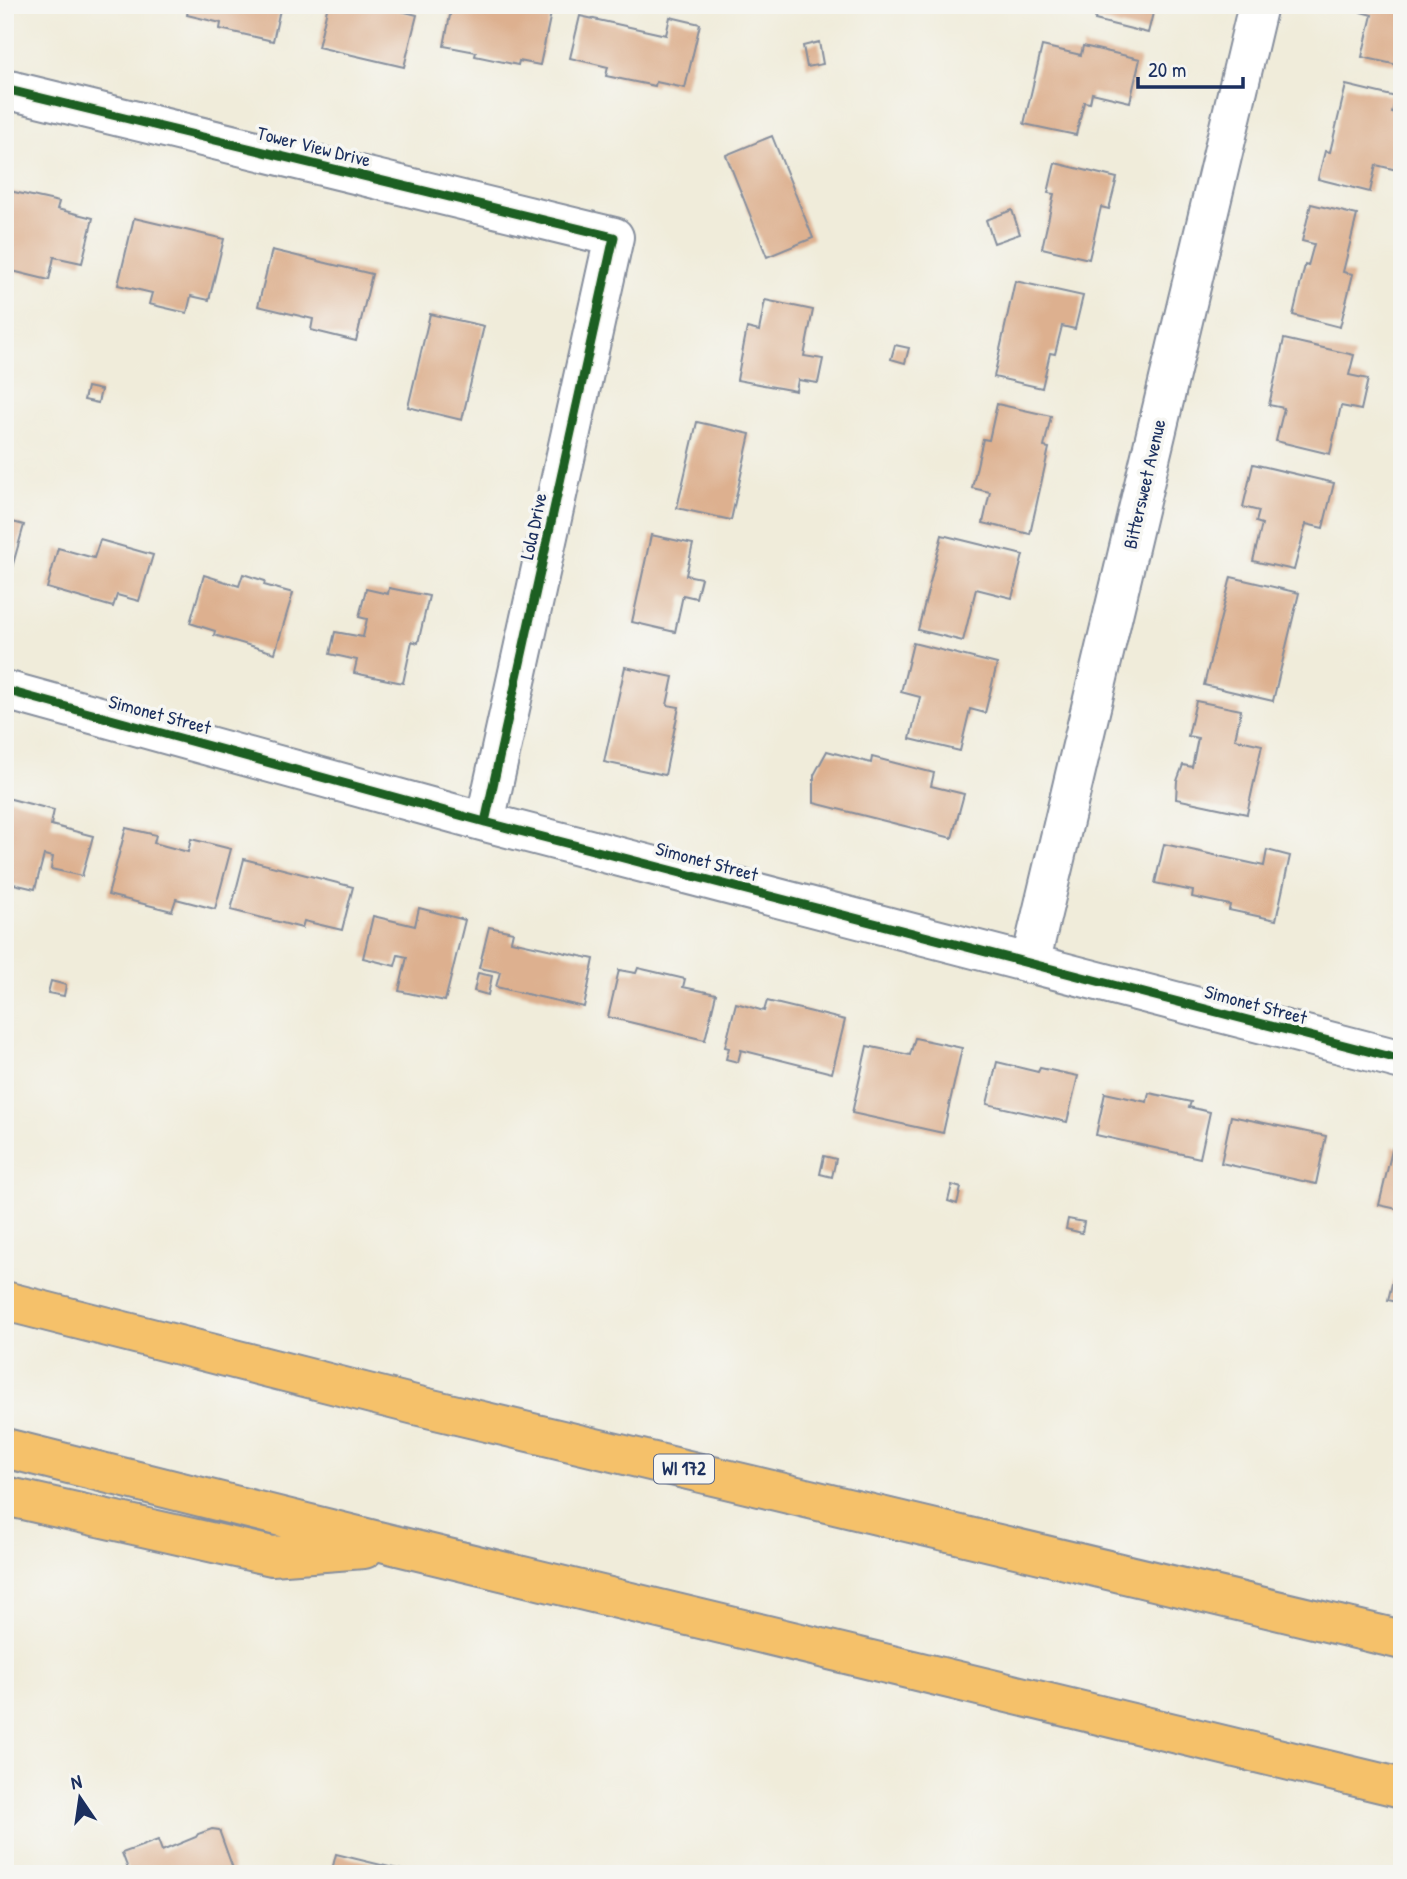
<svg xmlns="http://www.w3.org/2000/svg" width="1407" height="1879" viewBox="0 0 1407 1879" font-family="'Patrick Hand',sans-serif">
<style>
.building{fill:#ddb08f}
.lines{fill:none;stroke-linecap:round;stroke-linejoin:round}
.minor-casing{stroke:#868e9c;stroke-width:42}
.highway-casing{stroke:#868e9c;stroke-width:42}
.minor{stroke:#fff;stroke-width:38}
.highway{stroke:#f5c16b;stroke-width:38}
.cycleway-casing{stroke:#f6f6f2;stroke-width:13}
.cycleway{stroke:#1b5e20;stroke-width:9}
.labels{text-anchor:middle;stroke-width:7;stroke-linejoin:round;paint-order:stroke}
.shield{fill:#f6f6f2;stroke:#5d6b8a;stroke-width:2}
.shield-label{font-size:18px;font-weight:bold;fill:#1b2f5e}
.street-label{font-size:19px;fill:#1b2f5e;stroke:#f6f6f2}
</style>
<rect width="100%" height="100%" fill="#f6f6f2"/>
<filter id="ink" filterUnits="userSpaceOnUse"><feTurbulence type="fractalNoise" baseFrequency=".0143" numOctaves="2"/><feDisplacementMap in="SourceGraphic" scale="14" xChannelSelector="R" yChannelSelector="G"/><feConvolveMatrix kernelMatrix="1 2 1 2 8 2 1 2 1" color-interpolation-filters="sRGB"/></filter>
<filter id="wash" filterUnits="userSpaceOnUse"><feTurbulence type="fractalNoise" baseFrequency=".00686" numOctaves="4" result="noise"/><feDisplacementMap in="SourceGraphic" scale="28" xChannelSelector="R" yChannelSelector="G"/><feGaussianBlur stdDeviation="1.57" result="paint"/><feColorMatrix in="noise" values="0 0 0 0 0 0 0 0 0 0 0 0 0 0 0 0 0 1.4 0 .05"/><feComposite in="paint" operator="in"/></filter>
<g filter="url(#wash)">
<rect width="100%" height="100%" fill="#f0ecda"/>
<g id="blocks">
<path class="building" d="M129 5H152L151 11Z
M189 5H281L273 41 220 29 221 23 187 15Z
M328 5H377L417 15 404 67 318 47Z
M452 5H473L525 16 527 8 551 13 540 65 519 61 518 65 475 56 476 52 444 46Z
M1098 5H1155L1148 33 1095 20Z
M1363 5H1402V66L1362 57 1372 15 1361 12Z
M580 16 666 35 670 17 700 24 685 88 656 82 655 86 606 76 608 67 570 58Z
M819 42 823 64 807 67 803 46Z
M1042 46 1081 55 1083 46 1140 59 1130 102 1092 93 1090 103 1084 102 1076 135 1024 124Z
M1346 85 1396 97 1392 113 1398 114 1395 127 1402 129 1401 171 1376 165 1370 192 1318 179 1325 151 1330 152Z
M772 136 813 238 767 257 726 155Z
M1055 163 1117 178 1109 209 1101 207 1089 259 1042 248 1054 194 1048 193Z
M5 190 59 202 57 209 93 218 82 263 54 257 49 280 8 270 13 248 5 246Z
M1311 204 1357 215 1343 272 1353 274 1340 327 1293 315 1305 265 1308 266 1314 244 1302 241Z
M1012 210 1020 234 994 243 986 220Z
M134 218 224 239 209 300 191 296 187 313 149 304 152 293 118 285Z
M272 250 372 274 356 341 311 330 313 319 258 306Z
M1015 281 1083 296 1075 329 1062 326 1055 354 1050 353 1042 388 994 377Z
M765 300 813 310 804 356 823 359 818 383 798 380 796 391 737 380 747 328 759 331Z
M430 314 484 326 462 420 408 407Z
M1284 339 1354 355 1349 375 1368 379 1361 410 1341 406 1330 454 1276 441 1284 408 1269 405Z
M895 345 909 348 905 363 891 359Z
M87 387 101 390 98 403 84 400Z
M997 404 1051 416 1044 447 1049 448 1030 534 983 523 990 492 972 488 983 439 989 440Z
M697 422 750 434 731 520 677 508Z
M1253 464 1334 483 1323 528 1306 524 1294 570 1253 561 1262 524 1256 522 1259 511 1243 507Z
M5 520 24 525 11 571 5 569Z
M651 535 693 544 686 575 701 578 696 598 683 595 675 632 632 622Z
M942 535 1023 555 1012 598 976 589 963 641 918 630Z
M100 540 153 555 139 601 117 595 113 607 47 588 58 548 94 558Z
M243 574 265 581 264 585 293 593 275 653 214 635 215 631 190 623 204 575 239 586Z
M1231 577 1299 593 1273 701 1204 685Z
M389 588 429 596 418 643 412 641 403 683 354 673 357 660 330 654 335 632 363 637 367 619 359 617 366 589 388 594Z
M913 643 997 664 985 713 970 709 960 751 910 739 920 697 901 692Z
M625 667 673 677 667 705 679 707 665 775 604 762Z
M1196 701 1241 710 1235 739 1262 745 1247 814 1176 799 1177 781 1183 765 1192 767 1198 738 1188 736Z
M827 751 871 763 872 757 934 773 931 786 964 794 952 838 814 803V775Z
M7 798 54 810 51 825 93 836 82 876 51 869 53 857 44 855 35 889 5 882V807Z
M126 828 156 835 154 843 188 852 191 839 231 849 215 909 176 899 172 911 108 895Z
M1164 844 1264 866 1267 850 1290 856 1276 920 1229 910 1230 905 1192 897 1193 891 1155 883Z
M244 859 353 887 342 930 304 921 302 928 231 910Z
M419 908 465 920 445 1001 399 991 407 957 398 955 395 966 363 958 373 916 415 926Z
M489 927 513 932 511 941 594 959 584 1007 496 987 500 972 479 968Z
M638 968 685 979 683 987 716 994 705 1040 608 1017 619 970 636 973Z
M478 973 492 976 488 995 474 991Z
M51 981 66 985 64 996 48 993Z
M767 1001 845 1020 832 1073 741 1050 738 1062 726 1059 729 1048 725 1047 736 1003 764 1011Z
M915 1038 962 1048 943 1133 852 1113 867 1046 910 1055Z
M997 1062 1038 1072 1040 1068 1078 1076 1067 1122 987 1104Z
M1105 1093 1147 1102 1149 1093 1191 1102 1189 1107 1210 1112 1200 1158 1096 1135Z
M1231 1116 1326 1136 1316 1184 1221 1163Z
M1393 1146 1402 1148V1210L1379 1205Z
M824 1156 836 1159 832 1177 820 1174Z
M952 1185 961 1188 957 1204 948 1201Z
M1068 1219 1084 1222 1082 1233 1066 1229Z
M1393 1280 1402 1282V1303L1388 1300Z
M212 1829 219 1830 235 1874H130L122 1853 158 1840 162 1851 196 1837 198 1834Z
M336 1854 414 1873V1874H331Z"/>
</g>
</g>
<g filter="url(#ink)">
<use href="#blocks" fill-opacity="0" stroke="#868e9c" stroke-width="2"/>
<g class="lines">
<defs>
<path id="minor" d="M5 89 614 237 485 822
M5 690 485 822 1402 1060
M1030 964 1258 5"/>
<path id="highway" d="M5 1301 415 1405 1402 1640
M5 1448 398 1546 1402 1788
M5 1496 272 1556 364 1549"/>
</defs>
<use href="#minor" class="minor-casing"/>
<use href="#highway" class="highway-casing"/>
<use href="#minor" class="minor"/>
<use href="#highway" class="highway"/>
<defs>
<path id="cycleway" d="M5 89 614 237 485 822
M5 690 485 822 1402 1060"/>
</defs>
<use href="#cycleway" class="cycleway-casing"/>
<use href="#cycleway" class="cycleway"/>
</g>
</g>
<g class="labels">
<rect class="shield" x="654" y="1454.5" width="60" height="29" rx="5"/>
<g class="shield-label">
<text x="684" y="1475">WI 172</text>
</g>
<g class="street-label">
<text transform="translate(314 146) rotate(14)" y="7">Tower View Drive</text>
<text transform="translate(1144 484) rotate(-77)" y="7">Bittersweet Avenue</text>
<text transform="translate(533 526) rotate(-78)" y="7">Lola Drive</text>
<text transform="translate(160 714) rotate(15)" y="7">Simonet Street</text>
<text transform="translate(707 861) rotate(15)" y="7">Simonet Street</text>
<text transform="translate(1256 1004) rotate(15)" y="7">Simonet Street</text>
</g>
</g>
<rect width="1407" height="1879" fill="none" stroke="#f6f6f2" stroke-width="28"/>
<g transform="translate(80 1798) rotate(347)" stroke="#f6f6f2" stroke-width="5" paint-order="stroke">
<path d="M0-5L12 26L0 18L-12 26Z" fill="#1b2f5e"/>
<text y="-10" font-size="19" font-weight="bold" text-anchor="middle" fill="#1b2f5e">N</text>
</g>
<path d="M1138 77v10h105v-10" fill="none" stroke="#1b2f5e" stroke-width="3.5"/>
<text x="1148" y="77" font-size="21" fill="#1b2f5e" stroke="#f6f6f2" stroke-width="5" paint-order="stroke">20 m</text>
</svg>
